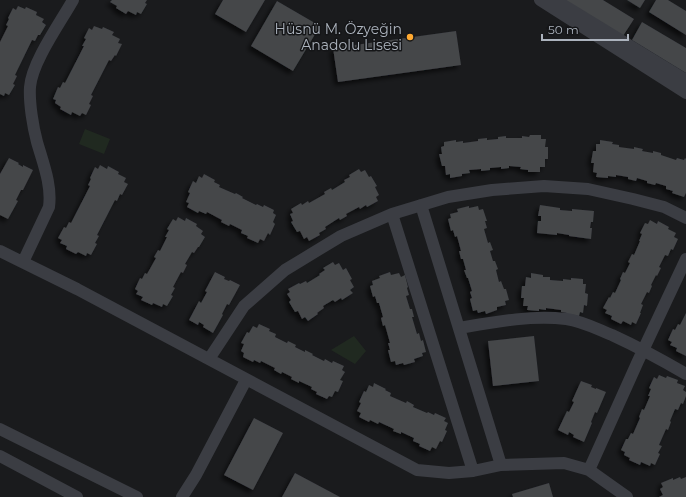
<svg xmlns="http://www.w3.org/2000/svg" width="686" height="497" viewBox="0 0 686 497" font-family="Montserrat,sans-serif">
<style>
.green{fill:#202920}
.building{fill:#44464a;filter:url(#shadow)}
.lines{fill:none;stroke-linecap:round;stroke-linejoin:round}
.minor{stroke:#3b3d43;stroke-width:12}
.poi-dot{fill:#ffa931;stroke:#151618;stroke-width:1.5}
.labels{text-anchor:middle;stroke-width:3;stroke-linejoin:round;paint-order:stroke}
.poi-label{font-size:14px;fill:#acb3bd;stroke:#151618;text-anchor:end}
</style>
<defs>
<filter id="shadow"><feDropShadow dx="-3.5" dy="3.5" stdDeviation="2" flood-color="#0009"/></filter>
</defs>
<rect width="100%" height="100%" fill="#1a1b1d"/>
<path class="green" d="M85 129 110 139 104 154 79 144Z
M354 336 366 351 355 364 331 350Z"/>
<path class="building" d="M112 0H147L145 3 147 4 141 14 137 12 136 15 128 11 126 14 116 8 117 6 110 2Z
M223 0H265L246 32 215 14Z
M563 0H603L634 19 623 36Z
M627 0H645L640 8Z
M656 0H668L686 11V35L649 12Z
M277 1 320 26 293 71 251 46Z
M18 6 25 9 26 7 37 12 36 15 44 19 42 22 46 25 40 35H38L35 41 32 40 15 75 17 76 13 84 15 85 9 95 5 93 4 96 0 94V42L8 26 6 25 9 19 8 18 13 8 16 10Z
M642 22 686 48V73L632 40Z
M94 26 102 29 103 27 114 32 112 35 120 39 118 43 122 44 116 56 115 55 111 61 109 60 91 95 93 96 89 104 91 105 86 115 82 113 80 116 72 112 71 115 60 109 61 107 55 103 56 100 53 99 58 87 60 88 63 82 65 83 84 46H82L86 39 84 38 89 28 92 30Z
M456 31 461 65 338 82 333 48Z
M530 135H541V139H546L545 147H548V159H545V167H540V172H528V170L520 169 521 167 509 166V168L501 169V167L490 168V170L481 171V169L469 170 470 173 462 174V176L450 178V174L446 175 445 166H442L439 154H442L441 147 444 146V142L456 140V142L463 141V143L478 141V139L487 138V140L498 139V137L506 136V138H522V136L529 137Z
M600 140 613 142 612 144 619 145V147L634 149V147L643 149 642 151 653 153V151L661 153V155L676 160 677 158 684 160 685 158 686 159V193L684 197 672 193 673 191 666 189V186L656 183 655 185 647 183V181L637 178 636 181 628 179V177L616 175V177L608 176V178L596 177 597 173 593 172 594 163H591L593 151H596V144H600Z
M9 158 19 163 18 164 23 167V165L33 170 23 190H21L16 200 18 201 8 219 0 215V174Z
M100 165 107 169 108 166 119 172 118 174 126 178 124 182 128 184 122 195 120 194 117 201 115 200 97 235 99 236 95 243 97 244 91 255 87 253 86 256 78 252 76 254 66 249 67 246 60 243 62 240 58 238 64 227 66 228 69 222 71 223 90 186 88 185 91 179 90 178 95 167 98 169Z
M359 169 361 172 365 170 369 177 371 176 377 186 375 187 379 195 376 197 378 201 367 207 366 205 360 209 359 207 346 214 347 216 340 220 339 218 325 227 326 229 319 233 320 235 309 241 307 237 304 239 300 231 297 232 291 222 293 221 290 214 293 213 291 209 301 203 302 205 308 201 309 203 325 194 324 192 331 188 332 190 345 182 344 180 350 177 349 175Z
M204 174 215 180 214 182 220 185 219 187 235 194 236 193 243 197 242 198 256 205 257 204 263 207 264 205 274 210 273 213 276 215 273 222 275 224 270 235 268 233 264 241 260 239 258 243 247 238 248 236 241 233 242 230 230 224 229 226 221 222 222 220 207 212 206 214 199 211 198 213 187 207 189 203 186 202 190 193 188 192 193 181 196 183 199 176 202 178Z
M540 205 560 208V210L572 211V209L594 211 593 222H591L590 228H592L591 239 569 236V235L557 233V235L537 233 538 221H541V216H538Z
M469 206V208L478 206 479 210 483 209 487 221H485L487 228 484 229 488 243 490 242 493 250 490 251 493 261H495L498 269 496 270 499 282 501 281 504 289H506L509 300 505 301 506 305 497 307V310L486 314 485 311 478 313 477 310 473 311 470 299 472 298 470 292 472 291 468 278H467L464 270H466L463 259H461L459 251H461L457 236 455 237 453 230 451 231 448 219 451 218 450 214 458 212 457 209Z
M178 217 185 221 186 218 197 224 196 226 203 231 201 234 205 237 199 247H198L194 253 192 252 185 264 187 265 183 273 181 272 173 287 175 288 171 295 173 296 167 306 163 304 162 307 153 303 152 305 141 300 143 297 136 294 138 291 135 289 140 278 142 279 145 273 147 274 156 258 154 257 158 250 160 251 167 237H165L169 230 167 229 173 219 176 221Z
M650 220 657 224 658 221 669 227 668 229 676 233 674 237 678 239 673 250 671 249 668 256 665 255 659 267 661 268 657 276 656 275 651 285 652 286 649 293 647 292 641 304 643 305 640 313H641L636 324 632 322 631 325 623 321 621 324 611 319 612 316 605 313 607 310 603 308 609 297 610 298 613 292 615 293 621 280 620 279 623 272 625 273 630 263 628 262 632 254 634 255 640 241H639L642 234 640 233 645 223 648 224Z
M333 262 335 265 339 263 343 270 346 268 352 279 350 280 354 287 350 290 353 293 342 300 341 298 335 302 333 300 323 306 324 308 317 313 318 314 308 321 305 317 302 319 298 311 295 312 289 302 291 300 287 294 290 292 288 289 299 283 300 284 306 281 307 283 320 275 319 274 325 270 323 268Z
M215 272 225 277 224 279 229 281 230 280 240 285 229 305 227 304 222 314 223 315 213 333 203 327 204 325 199 322 198 325 189 320 199 301 201 303 207 292 205 291Z
M390 272 391 275 399 273 401 277 405 275 408 287 407 288 409 295 406 296 410 309H412L414 317H412L417 334 419 333 421 341 423 340 426 352 422 353 423 356 414 359 415 362 404 365 403 363 396 365 395 361 391 362 388 350H390L388 343H390L385 325 383 326 381 318 383 317 379 303H377L375 296 373 297 370 286 373 285 372 281 380 278 379 276Z
M531 273 543 275V277H550V280L563 281V279L571 280V278L583 279V284H586L585 293 588 294 587 306 584 305 583 313 580 312 579 316 567 315V313L561 312V310L546 308V310L539 309V311L527 310 528 306H523L524 298H521L522 286H525L526 277 531 278Z
M686 313V356L676 351 677 348 670 345 672 342 668 340 673 329 675 330 678 324 680 325Z
M259 324 270 329 269 331 276 334 275 337 287 343 288 341 296 345 295 347 305 352V350L313 354 312 355 324 361 325 359 332 363 333 361 344 366 342 370 345 372 340 380 343 381 338 392 335 391 332 397 329 396 327 399 316 394 317 392 311 389 312 387 299 381V383L291 379 292 377 282 372 281 374 274 370 275 368 261 361 260 363 254 360 253 362 243 357 244 353 241 351 244 344 241 343 247 332 249 333 253 326 257 328Z
M534 336 539 381 493 386 488 341Z
M659 375 666 378 667 376 678 380 677 383 685 386 683 390 686 392V396L683 404 681 403 678 410 675 409 670 421 671 422 668 430 666 429 659 445 662 446 658 453 660 454 655 465 651 463 650 466 641 462 640 465 629 460 630 458 624 455 625 452 621 450 626 439H628L631 433 633 434 640 418 639 417 642 409 644 410 650 396H648L651 389 649 388 654 377 657 379Z
M581 381 592 385 591 387 596 389V388L606 392 597 413 595 412 591 422 592 423 584 442 573 437 574 435 569 432 568 435 558 430 567 411 569 412 574 402 572 401Z
M374 383 386 389 385 390 391 393 390 396 406 403 407 401 414 405 413 407 427 413 428 412 434 415 435 413 446 418 444 421 448 423 445 430 447 431 442 442 440 441 436 449 432 447 430 451 419 446 420 444 413 441 414 438 401 432V434L393 431 394 429 379 422 378 424 370 420 369 422 359 417 361 413 357 411 361 403 359 402 364 391 366 392 369 385 373 387Z
M254 418 283 433 253 490 224 475Z
M295 473 340 497H282Z
M680 477 681 479 686 477V497H659L663 495 660 489 663 487 661 483 673 478V480Z
M549 483 553 497H513L512 494Z"/>
<g class="lines">
<path class="minor" d="M540 0 686 93
M555 0 686 80
M421 205 501 465
M392 214 473 471
M0 251 77 289 417 470 449 473 473 471 501 465 564 463 589 470 627 497
M23 262 49 207C52 185 43 163 37 142 33 127 29 103 30 87 32 62 60 23 73 0
M459 328C494 322 530 315 566 319 582 321 597 329 612 335 638 347 662 360 686 374
M209 359 244 306 285 270 341 236 392 214 448 197 492 190 544 186 588 189 633 199 664 207 686 218
M0 429 137 497
M0 456 77 497
M589 470 638 361 686 259
M182 497 196 475 246 380"/>
</g>
<circle class="poi-dot" cx="410" cy="37" r="4"/>
<g class="labels">
<g class="poi-label">
<text x="402" y="34">Hüsnü M. Özyeğin<tspan x="402" dy="16">Anadolu Lisesi</tspan></text>
</g>
</g>
<path d="M542 34v6h86v-6" fill="none" stroke="#acb3bd" stroke-width="2"/>
<text x="548" y="34" font-size="12" fill="#acb3bd" stroke="#151618" stroke-width="3" paint-order="stroke">50 m</text>
</svg>
